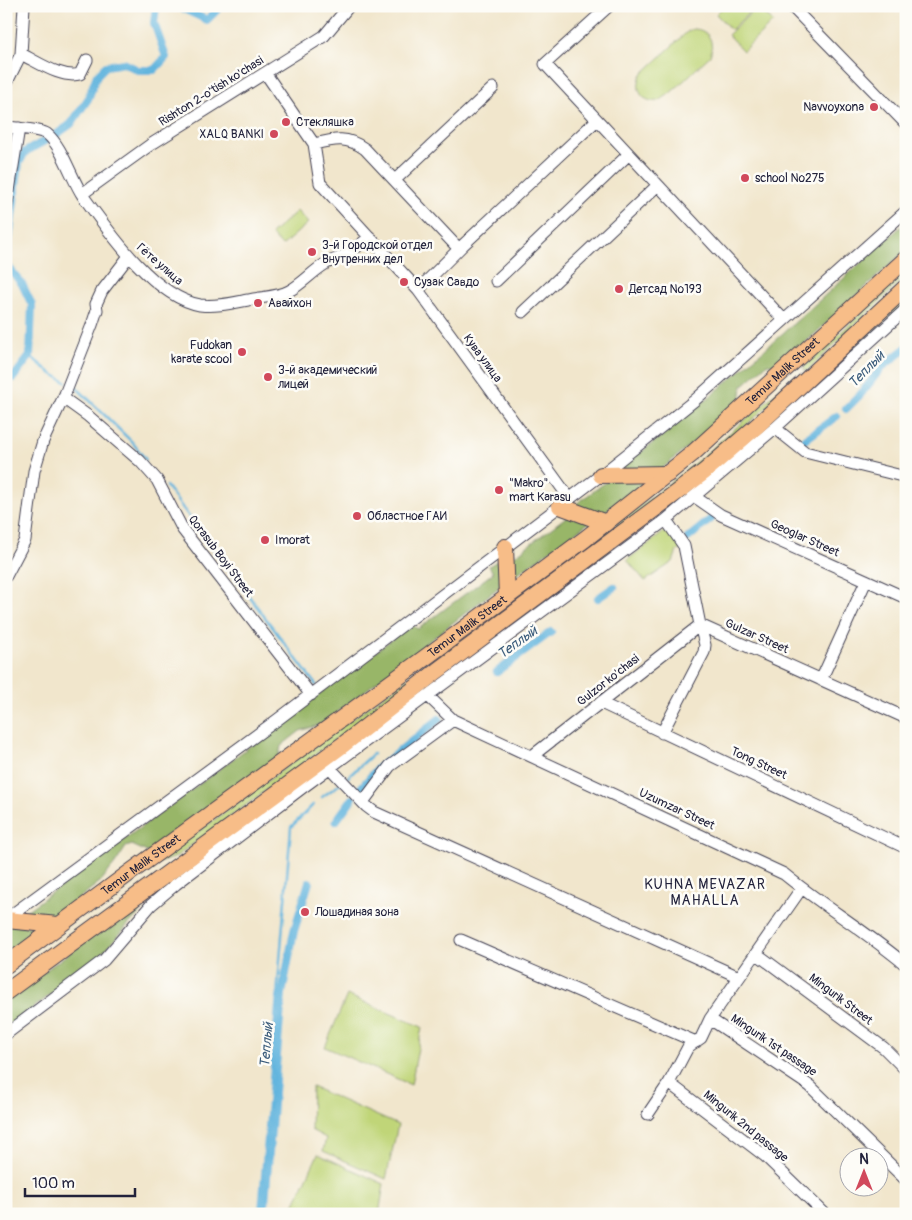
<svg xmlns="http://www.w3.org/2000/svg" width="912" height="1220" viewBox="0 0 912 1220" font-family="Pangolin,sans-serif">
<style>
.green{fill:#c0d578;stroke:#717c5a}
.forest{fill:#98b668;stroke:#5d6c52}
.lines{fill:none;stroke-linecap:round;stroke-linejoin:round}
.stream{stroke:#63b5de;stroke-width:2.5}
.canal{stroke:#63b5de;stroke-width:8}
.minor-casing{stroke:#413f51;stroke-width:13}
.highway-casing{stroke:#413f51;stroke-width:18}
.minor{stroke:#fff;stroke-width:11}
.highway{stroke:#f7bd88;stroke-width:16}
.poi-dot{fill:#d1495b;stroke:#fdfcf7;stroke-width:2}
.labels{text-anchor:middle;stroke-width:5;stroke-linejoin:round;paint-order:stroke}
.street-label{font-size:12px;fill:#22223b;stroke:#fdfcf7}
.poi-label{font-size:12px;fill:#22223b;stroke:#fdfcf7;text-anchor:start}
.water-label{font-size:14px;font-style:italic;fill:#3c5d7c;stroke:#fdfcf7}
.neighbourhood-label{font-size:14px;letter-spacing:1px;fill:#22223b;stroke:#fdfcf7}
</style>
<rect width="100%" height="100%" fill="#fdfcf7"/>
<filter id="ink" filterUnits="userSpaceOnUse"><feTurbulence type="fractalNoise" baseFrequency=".02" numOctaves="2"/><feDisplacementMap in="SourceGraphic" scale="10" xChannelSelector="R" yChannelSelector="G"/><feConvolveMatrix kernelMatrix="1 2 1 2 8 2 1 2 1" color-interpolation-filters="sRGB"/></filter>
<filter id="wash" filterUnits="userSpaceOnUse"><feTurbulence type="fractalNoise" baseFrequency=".0096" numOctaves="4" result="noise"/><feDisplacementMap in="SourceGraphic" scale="20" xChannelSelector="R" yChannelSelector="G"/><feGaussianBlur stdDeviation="1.12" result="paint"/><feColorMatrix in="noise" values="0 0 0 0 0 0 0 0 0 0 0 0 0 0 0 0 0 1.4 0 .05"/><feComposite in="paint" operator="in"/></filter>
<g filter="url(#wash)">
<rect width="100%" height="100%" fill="#f1e6cc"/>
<path class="green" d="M724 6H756L731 30 716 14Z
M758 6 773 22 743 51 728 35Z
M693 29C708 29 715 41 710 56 700 64 667 100 657 101 652 102 647 100 643 97 637 90 638 83 641 75L687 32Z
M297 211 308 223 282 246 271 234Z
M906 271V276L807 371 804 370V367Z
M906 297V303L829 375 827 371Z
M785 385H788V388L703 463 595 548 174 858 154 864 593 543 699 460Z
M668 529 681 548 677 551 673 562 645 581 627 560Z
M347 995 422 1027 411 1085 325 1047Z
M312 1087 398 1125 386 1179 323 1151 326 1138 311 1130Z
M318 1154 384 1184 379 1214H290Z"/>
<path class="forest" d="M906 222V250L784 362 778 365 767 364 742 386 740 404 659 471 618 470C719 394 812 307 906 222Z
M610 479H649L601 515 572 507Z
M570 514 590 522 511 578 509 560Z
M497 561 501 572 503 584 322 724 300 731 281 746 279 756 149 853 132 845 126 847 115 864 101 881 54 918 18 917 189 792 411 625 418 629 493 573 489 566Z
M136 903 139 913 98 958 6 1029V1000Z
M6 924 42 928 6 954Z"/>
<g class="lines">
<path class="stream" d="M30 356 52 374 66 382
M71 384 76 387 133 443 146 460
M166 486 316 685
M348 777 373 754
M322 797 340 784
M259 1214 291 827 313 805"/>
<path class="canal" d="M177 6 207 20 221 6
M6 262 19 163 25 152 57 134 71 124 88 99 97 75 106 66 124 63 138 70H154L166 57 154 23 156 6
M6 264 22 284 32 305 30 356 13 378 6 381
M846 409 860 395 882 367 906 348
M803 441 837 416
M688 538 711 519
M598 598 614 587
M497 672 551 632
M360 789 377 769 439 719
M336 821 352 799
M264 1214 282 994 294 931 309 882"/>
</g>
</g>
<g filter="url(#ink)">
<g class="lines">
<defs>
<path id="minor" d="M609 6 545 64 784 320
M791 6 906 124
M21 54C38 62 61 79 80 74L87 60
M266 74 314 144 320 183 418 290 570 499
M6 84 21 54 24 6
M6 127C16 128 39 129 47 134 62 146 72 180 83 196 109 232 154 297 200 305 216 307 232 303 248 300 261 297 278 297 289 291 302 284 312 272 325 264 329 261 335 260 339 258 350 253 360 245 370 237
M314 144C335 139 347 136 365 149L459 249
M395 180 493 88
M82 194 150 145 324 36 349 6
M6 210 19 128
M496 281 629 154
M418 290 463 245 597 120
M523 312 658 185
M63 398 88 416 140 461 157 480 183 530 311 695
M775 428 805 452 906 477
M695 497 721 515 906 598
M666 520 684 546 700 625 906 718
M6 576 25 540 34 471 43 441 65 394 92 325 97 310 96 304 102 291 129 256
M821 680 866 581
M428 696 453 720 784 874C823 906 867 932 906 965
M601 703 906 848
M532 756 700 625 705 645 704 652 662 733
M330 768 366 806 374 812 739 977
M363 802 390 766 453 720
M6 919 277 720 601 475 695 400 906 211
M461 940 696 1042
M757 954 884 1048 906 1070
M710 1019 810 1086 906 1180
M6 1034 104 960 151 905 176 884 302 788 666 520 775 428 906 309
M669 1083 765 1156 825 1214
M648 1114 669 1083 688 1047 701 1038 710 1019 801 889"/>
<g id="highway">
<path d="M601 475 668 474"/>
<path d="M560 506 606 523"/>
<path d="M505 547 507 597"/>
<path d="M6 920 58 925"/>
<path id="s1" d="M6 965 128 874 426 657 585 539 692 454 906 259"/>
<path d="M6 992 344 744 437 671 704 472 758 425 906 287"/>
</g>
</defs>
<use href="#minor" class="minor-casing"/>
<use href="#highway" class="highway-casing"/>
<use href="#minor" class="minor"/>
<use href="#highway" class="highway"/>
</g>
</g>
<g class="poi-dot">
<circle cx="874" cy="107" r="5"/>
<circle cx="286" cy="122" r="5"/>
<circle cx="274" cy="134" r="5"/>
<circle cx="745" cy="178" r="5"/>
<circle cx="312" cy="252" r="5"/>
<circle cx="404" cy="282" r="5"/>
<circle cx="619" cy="289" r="5"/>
<circle cx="258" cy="303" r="5"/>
<circle cx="242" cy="352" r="5"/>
<circle cx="268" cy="377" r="5"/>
<circle cx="499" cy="490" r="5"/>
<circle cx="357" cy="516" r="5"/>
<circle cx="265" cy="540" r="5"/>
<circle cx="305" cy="912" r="5"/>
</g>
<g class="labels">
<g class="street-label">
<text transform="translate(211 91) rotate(-32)" y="4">Rishton 2-o'tish ko'chasi</text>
<text transform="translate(160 264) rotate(41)" y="4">Гёте улица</text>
<text transform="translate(483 358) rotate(54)" y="4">Кува улица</text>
<text dy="4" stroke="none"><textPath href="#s1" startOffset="978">Temur Malik Street</textPath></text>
<text transform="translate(805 538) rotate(24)" y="4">Geoglar Street</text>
<text transform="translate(221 556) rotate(53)" y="4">Qorasub Boyi Street</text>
<text dy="4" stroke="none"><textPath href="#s1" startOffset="572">Temur Malik Street</textPath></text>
<text transform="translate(757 636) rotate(24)" y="4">Gulzar Street</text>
<text transform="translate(608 680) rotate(-38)" y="4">Gulzor ko'chasi</text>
<text transform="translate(759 763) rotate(25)" y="4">Tong Street</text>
<text transform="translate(677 809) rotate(25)" y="4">Uzumzar Street</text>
<text dy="4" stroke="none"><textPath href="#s1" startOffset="168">Temur Malik Street</textPath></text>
<text transform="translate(841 999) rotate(37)" y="4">Mingurik Street</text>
<text transform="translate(774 1045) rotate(34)" y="4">Mingurik 1st passage</text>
<text transform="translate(746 1126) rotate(39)" y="4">Mingurik 2nd passage</text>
</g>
<g class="poi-label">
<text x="864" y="111" text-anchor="end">Navvoyxona</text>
<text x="296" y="126">Стекляшка</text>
<text x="264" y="138" text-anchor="end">XALQ BANKI</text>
<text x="755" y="182">school №275</text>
<text x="322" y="249">3-й Городской отдел<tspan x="322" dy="14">Внутренних дел</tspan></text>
<text x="414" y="286">Сузак Савдо</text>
<text x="629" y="293">Детсад №193</text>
<text x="268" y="307">Авайхон</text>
<text x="232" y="349" text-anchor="end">Fudokan<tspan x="232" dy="14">karate scool</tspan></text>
<text x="278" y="374">3-й академический<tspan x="278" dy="14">лицей</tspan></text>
<text x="509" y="487">"Makro"<tspan x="509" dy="14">mart Karasu</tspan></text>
<text x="367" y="520">Областное ГАИ</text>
<text x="275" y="544">Imorat</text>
<text x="315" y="916">Лошадиная зона</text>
</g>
<g class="water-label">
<text transform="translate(866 369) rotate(-46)" y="5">Теплый</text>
<text transform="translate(517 642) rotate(-36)" y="5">Теплый</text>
<text transform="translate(266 1045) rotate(-85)" y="5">Теплый</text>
</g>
<g class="neighbourhood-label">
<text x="705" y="889">KUHNA MEVAZAR<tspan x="705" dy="16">MAHALLA</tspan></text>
</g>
</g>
<rect width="912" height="1220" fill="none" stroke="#fdfcf7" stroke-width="25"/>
<g transform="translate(864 1172)"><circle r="24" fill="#fdfcf7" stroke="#a5a5ac"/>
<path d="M0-4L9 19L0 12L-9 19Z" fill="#d1495b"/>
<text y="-8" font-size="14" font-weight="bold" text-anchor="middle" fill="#22223b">N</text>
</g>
<path d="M25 1188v8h110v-8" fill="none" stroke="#22223b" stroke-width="2.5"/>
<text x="32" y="1188" font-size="15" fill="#22223b" stroke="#fdfcf7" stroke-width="4" paint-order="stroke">100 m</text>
</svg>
